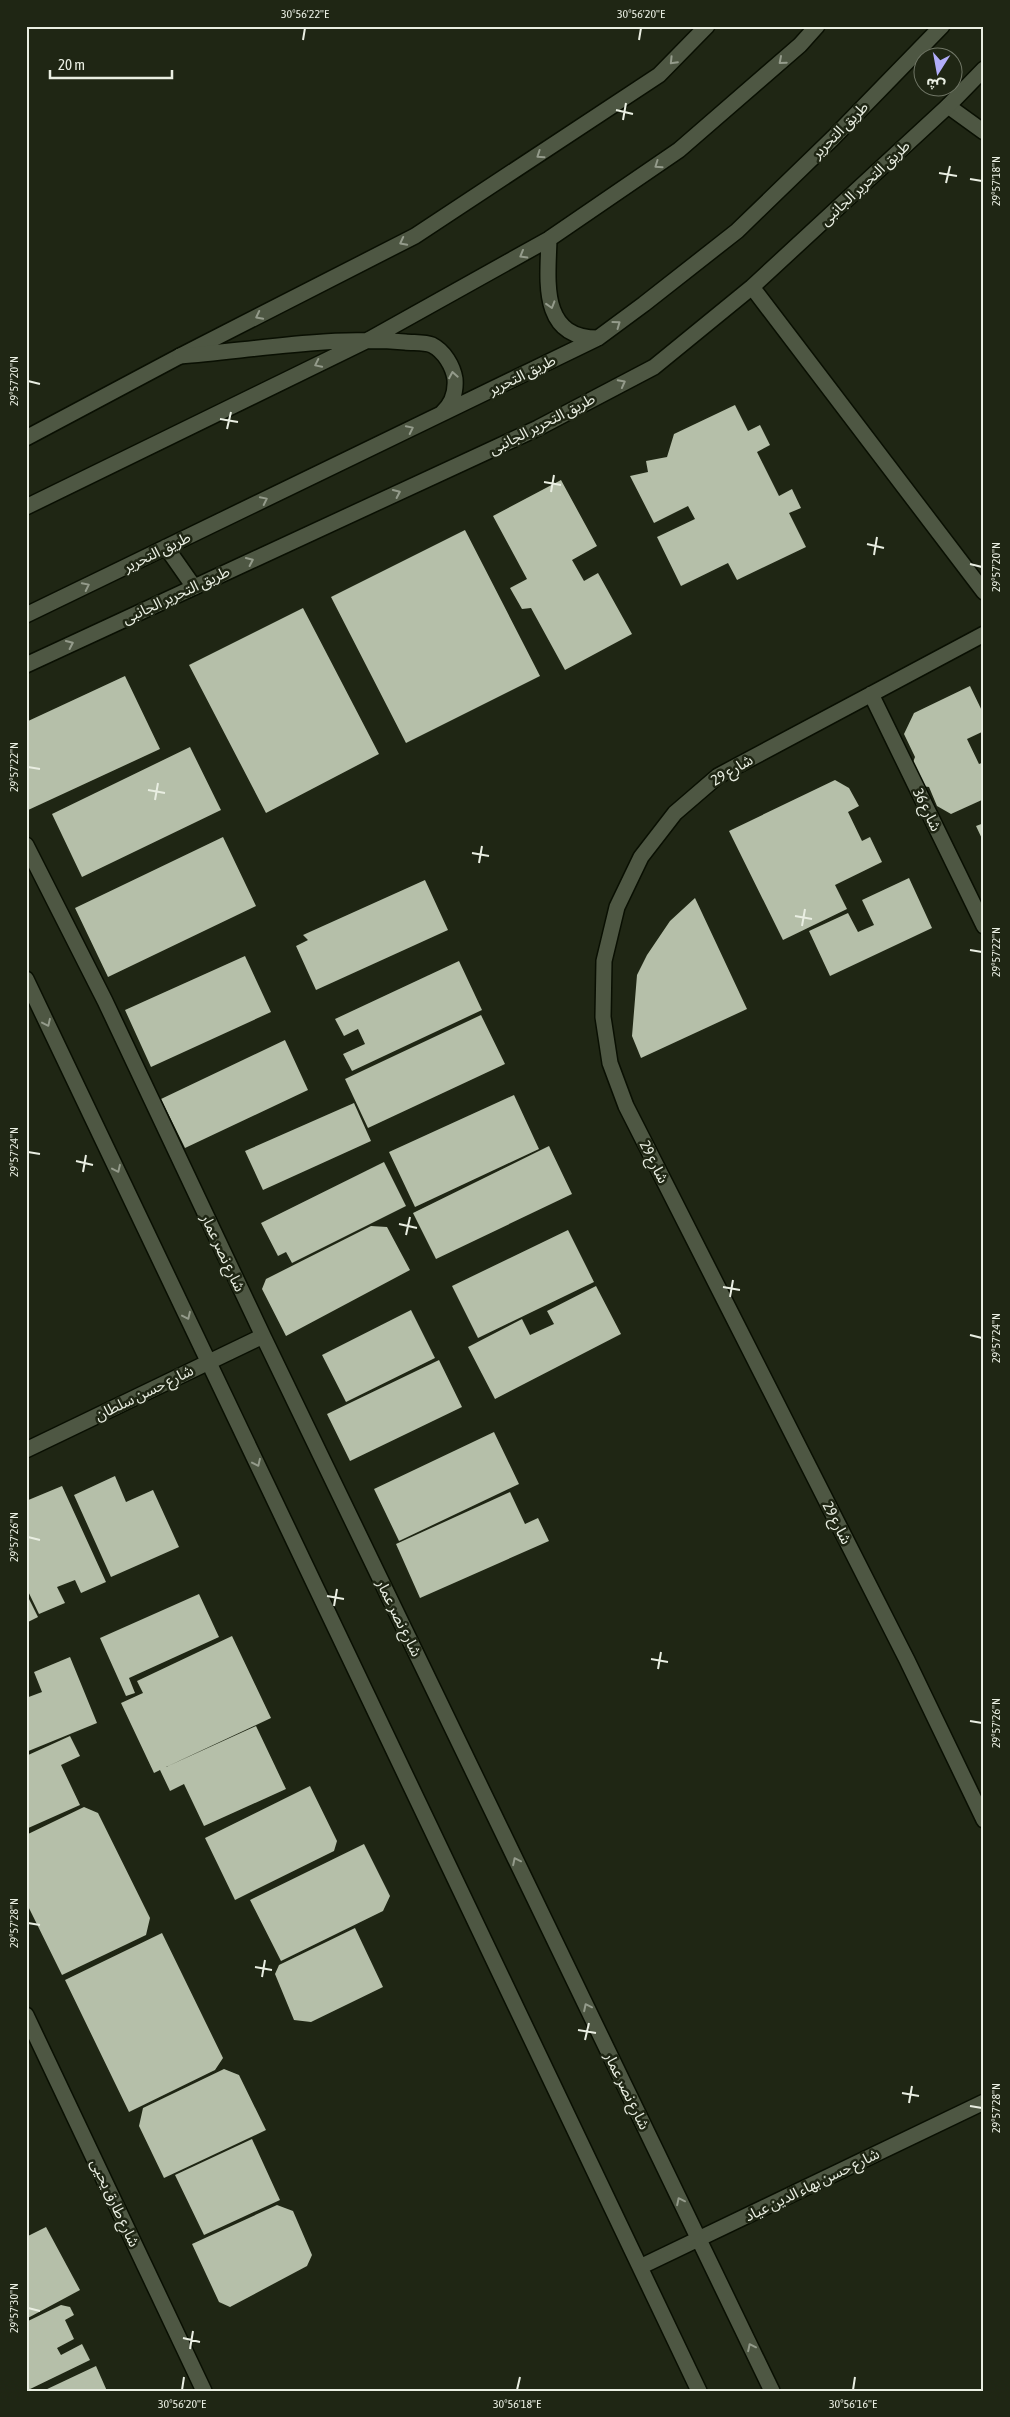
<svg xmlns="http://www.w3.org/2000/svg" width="1010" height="2417" viewBox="0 0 1010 2417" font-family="'Asap Condensed','Noto Sans Arabic',sans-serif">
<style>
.building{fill:#b5bfa9}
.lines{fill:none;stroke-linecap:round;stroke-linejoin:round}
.lane-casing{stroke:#090f02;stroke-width:18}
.street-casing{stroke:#090f02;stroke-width:18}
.secondary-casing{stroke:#090f02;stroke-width:18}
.lane{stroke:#4e5743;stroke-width:15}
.street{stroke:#4e5743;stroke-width:15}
.secondary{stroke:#4e5743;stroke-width:15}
.oneway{stroke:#949b8b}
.ticks{fill:none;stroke:#e9eee2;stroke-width:2}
.labels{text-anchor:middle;stroke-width:5;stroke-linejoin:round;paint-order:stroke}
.street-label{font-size:15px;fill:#e9eee2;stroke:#1f2614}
.neatline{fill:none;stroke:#e9eee2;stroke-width:2}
.ticks-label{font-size:12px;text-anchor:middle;fill:#e9eee2}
</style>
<rect width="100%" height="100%" fill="#1f2614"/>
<path class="building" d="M735 405 748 431 760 425 770 445 757 452 779 496 792 489 801 508 789 513 806 547 737 580 728 563 681 586 657 537 695 519 688 506 654 523 630 476 648 472 646 461 667 457 674 434Z
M561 480 597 546 572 560 584 581 598 573 632 634 565 670 531 608 522 609 510 588 527 579 493 516Z
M465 530 540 676 406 743 331 597Z
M303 608 379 754 266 813 189 665Z
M125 676 160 749 26 811V722Z
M970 686 984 715V731L967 739 979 764 984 762V799L951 814 937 806 929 787 922 786 912 765 915 757 904 734 914 713Z
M190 747 221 810 82 877 52 814Z
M835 780 849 788 859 806 848 812 862 841 870 837 882 862 835 885 847 909 783 940 729 831Z
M984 823V843L976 826Z
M223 837 256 906 108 977 75 908Z
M909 878 932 928 830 976 809 931 848 913 858 932 874 925 862 900Z
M425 880 448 930 316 990 296 946 308 940 303 935Z
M695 898 747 1009 641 1058 632 1036 637 975 647 955 670 921Z
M245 956 271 1012 151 1067 125 1010Z
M459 961 482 1010 352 1071 343 1054 365 1044 358 1029 344 1036 335 1019Z
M481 1015 505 1064 368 1128 345 1079Z
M285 1040 308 1090 185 1148 161 1099Z
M514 1095 539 1149 415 1207 389 1152Z
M354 1103 371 1141 263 1190 245 1151Z
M549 1146 572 1194 436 1259 413 1213Z
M384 1162 406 1206 292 1263 286 1252 278 1256 261 1223Z
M371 1226 387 1227 410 1270 286 1336 262 1289 266 1279Z
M568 1230 594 1282 478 1338 452 1286Z
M596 1286 621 1334 495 1399 468 1347 522 1319 530 1335 554 1324 547 1311Z
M411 1310 435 1358 346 1402 322 1355Z
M439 1360 462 1407 350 1461 327 1414Z
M494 1432 519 1484 399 1541 374 1489Z
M115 1476 126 1502 153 1490 179 1547 111 1577 74 1495Z
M62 1486 106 1582 81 1593 75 1580 57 1587 65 1603 39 1614 26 1587V1501Z
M510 1492 525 1524 538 1518 549 1541 420 1598 396 1544Z
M26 1593 38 1617 26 1623Z
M199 1594 219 1637 129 1678 135 1693 126 1696 100 1638Z
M232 1636 271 1718 166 1767 256 1726 286 1789 204 1826 184 1784 170 1791 160 1770 154 1773 121 1703 143 1693 137 1681Z
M70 1657 97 1723 26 1752V1698L42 1692 34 1672Z
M70 1736 80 1756 61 1765 80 1805 26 1829V1756Z
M310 1786 337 1841 334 1851 235 1900 205 1838Z
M84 1807 98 1813 150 1918 146 1935 62 1975 26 1902V1835Z
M364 1844 390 1896 383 1911 281 1961 250 1900Z
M355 1928 383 1987 311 2022 294 2020 275 1974 279 1965Z
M162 1933 223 2058 215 2070 129 2112 65 1980Z
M224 2069 239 2075 266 2130 164 2178 139 2126 143 2108Z
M252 2139 280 2200 204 2235 175 2175Z
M277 2205 293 2211 312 2255 307 2266 230 2307 219 2302 192 2244Z
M46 2227 80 2290 26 2319V2237Z
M61 2305 70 2307 74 2315 65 2320 74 2339 57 2348 61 2355 82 2344 90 2360 26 2391V2322Z
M96 2366 107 2391H43Z"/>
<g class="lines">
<defs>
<path id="lane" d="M948 106 984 132"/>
<path id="street" d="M752 287 984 592
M26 438 180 356 415 236 659 75 707 26
M984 634 718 776 675 813 641 857 617 907 604 961 603 1017 610 1063 626 1106 907 1660 984 1820
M26 665 538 428 654 367 752 287 948 106 984 69
M871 694 984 926
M26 845 105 1001 263 1336 772 2391
M26 979 699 2391
M26 1450 263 1336
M26 2015 204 2391
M640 2267 984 2102"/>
<path id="secondary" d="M549 239C548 280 539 338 598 338
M180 356C252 350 334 336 405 342 413 343 425 342 432 345 444 351 453 366 455 379 456 392 452 404 442 413
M26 507 370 339 549 239 679 150 800 45 817 26
M166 547 194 587
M26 615 598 338 644 304 737 231 833 138 942 26"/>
</defs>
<use href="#lane" class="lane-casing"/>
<use href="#street" class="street-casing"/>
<use href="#secondary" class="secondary-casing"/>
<use href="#lane" class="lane"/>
<use href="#street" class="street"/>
<use href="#secondary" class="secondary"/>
</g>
<defs><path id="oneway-chevron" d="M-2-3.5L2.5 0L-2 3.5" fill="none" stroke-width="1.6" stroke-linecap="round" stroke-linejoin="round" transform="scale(1.25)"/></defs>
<g class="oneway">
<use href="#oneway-chevron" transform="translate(673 61) rotate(134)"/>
<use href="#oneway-chevron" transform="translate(782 61) rotate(139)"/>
<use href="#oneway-chevron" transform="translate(540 155) rotate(146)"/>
<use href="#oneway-chevron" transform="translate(658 165) rotate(145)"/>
<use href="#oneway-chevron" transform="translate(403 242) rotate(153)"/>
<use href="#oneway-chevron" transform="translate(523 255) rotate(150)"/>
<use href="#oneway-chevron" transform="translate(551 305) rotate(73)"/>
<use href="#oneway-chevron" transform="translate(259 316) rotate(153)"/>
<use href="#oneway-chevron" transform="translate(617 324) rotate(-36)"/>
<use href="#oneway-chevron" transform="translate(318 364) rotate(154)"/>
<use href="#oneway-chevron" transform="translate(453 375) rotate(-100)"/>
<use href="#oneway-chevron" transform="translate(622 383) rotate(-28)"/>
<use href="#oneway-chevron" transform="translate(410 429) rotate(-26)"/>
<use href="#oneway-chevron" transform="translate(397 493) rotate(-25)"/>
<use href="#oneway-chevron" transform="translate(264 500) rotate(-26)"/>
<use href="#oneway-chevron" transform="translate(250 561) rotate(-25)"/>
<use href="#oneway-chevron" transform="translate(86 586) rotate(-26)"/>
<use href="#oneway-chevron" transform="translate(70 644) rotate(-25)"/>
<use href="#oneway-chevron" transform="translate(47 1023) rotate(65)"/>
<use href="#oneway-chevron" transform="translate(117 1169) rotate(65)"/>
<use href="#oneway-chevron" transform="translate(187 1316) rotate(65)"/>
<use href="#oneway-chevron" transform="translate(257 1463) rotate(65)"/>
<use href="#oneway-chevron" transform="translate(516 1861) rotate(-116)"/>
<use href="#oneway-chevron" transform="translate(587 2007) rotate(-116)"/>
<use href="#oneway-chevron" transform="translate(680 2201) rotate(-116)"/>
<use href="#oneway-chevron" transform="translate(751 2347) rotate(-116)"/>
</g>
<path class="ticks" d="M303 40 305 28M639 40 641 28M616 110 633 114M623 120 626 103M939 173 957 176M970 179 982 181M946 183 950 166M28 381 40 384M220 419 238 422M227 429 231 412M544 482 561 485M551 492 554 475M867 544 884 548M874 555 877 537M970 564 982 567M28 767 40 769M148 790 165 793M155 800 158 783M472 853 489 856M479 863 482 846M795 916 812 919M802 926 805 909M970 950 982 952M28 1152 40 1154M76 1161 93 1165M83 1172 86 1155M399 1224 417 1228M406 1235 410 1217M723 1287 740 1290M730 1297 733 1280M970 1335 982 1338M28 1537 40 1540M327 1596 344 1599M334 1606 337 1589M651 1659 668 1662M658 1669 661 1652M970 1721 982 1723M28 1923 40 1925M255 1967 272 1970M262 1977 265 1960M578 2030 596 2033M585 2040 589 2023M902 2093 919 2096M909 2103 912 2086M970 2106 982 2108M28 2308 40 2311M183 2338 200 2342M190 2349 193 2331M182 2390 184 2377M517 2390 520 2377M853 2390 855 2377"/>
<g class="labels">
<g class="street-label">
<text transform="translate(840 130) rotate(-45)" y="5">طريق التحرير</text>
<text transform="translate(865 183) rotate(-43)" y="5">طريق التحرير الجانبى</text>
<text transform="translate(522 375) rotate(-26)" y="5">طريق التحرير</text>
<text transform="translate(542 424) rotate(-27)" y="5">طريق التحرير الجانبى</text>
<text transform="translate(157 552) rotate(-26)" y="5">طريق التحرير</text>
<text transform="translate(176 595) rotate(-25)" y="5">طريق التحرير الجانبى</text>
<text transform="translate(732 770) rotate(-31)" y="5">شارع 29</text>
<text transform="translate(927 810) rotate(64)" y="5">شارع 36</text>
<text transform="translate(654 1162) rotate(63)" y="5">شارع 29</text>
<text transform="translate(223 1253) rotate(65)" y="5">شارع نصر عمار</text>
<text transform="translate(144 1393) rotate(-26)" y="5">شارع حسن سلطان</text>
<text transform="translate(837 1523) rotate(63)" y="5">شارع 29</text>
<text transform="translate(399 1618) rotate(64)" y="5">شارع نصر عمار</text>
<text transform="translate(627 2091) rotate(64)" y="5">شارع نصر عمار</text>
<text transform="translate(812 2185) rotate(-26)" y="5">شارع حسن بهاء الدين عياد</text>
<text transform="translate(115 2203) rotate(65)" y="5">شارع طارق يحيى</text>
</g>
</g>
<rect width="1010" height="2417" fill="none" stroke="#1f2614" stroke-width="55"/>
<g transform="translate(938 72) rotate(191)"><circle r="24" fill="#1f2614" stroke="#707666"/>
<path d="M0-4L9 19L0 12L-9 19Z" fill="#b1adfa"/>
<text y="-8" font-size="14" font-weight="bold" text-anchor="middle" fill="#e9eee2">ش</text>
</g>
<path d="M50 70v8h122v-8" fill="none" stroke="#e9eee2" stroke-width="2.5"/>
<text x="58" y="70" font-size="15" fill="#e9eee2" stroke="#1f2614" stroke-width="4" paint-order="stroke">20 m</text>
<rect x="28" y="28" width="954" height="2362" class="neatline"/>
<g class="ticks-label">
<text x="305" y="18">30°56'22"E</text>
<text x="641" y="18">30°56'20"E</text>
<text transform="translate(996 181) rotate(-90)" y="4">29°57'18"N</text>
<text transform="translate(14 381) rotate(-90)" y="4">29°57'20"N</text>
<text transform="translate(996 567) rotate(-90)" y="4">29°57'20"N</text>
<text transform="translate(14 767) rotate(-90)" y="4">29°57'22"N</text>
<text transform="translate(996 952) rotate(-90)" y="4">29°57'22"N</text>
<text transform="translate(14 1152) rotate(-90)" y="4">29°57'24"N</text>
<text transform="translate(996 1338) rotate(-90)" y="4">29°57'24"N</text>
<text transform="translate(14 1537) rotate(-90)" y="4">29°57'26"N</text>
<text transform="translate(996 1723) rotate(-90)" y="4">29°57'26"N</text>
<text transform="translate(14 1923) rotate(-90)" y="4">29°57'28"N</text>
<text transform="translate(996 2108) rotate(-90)" y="4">29°57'28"N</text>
<text transform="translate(14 2308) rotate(-90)" y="4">29°57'30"N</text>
<text x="182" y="2408">30°56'20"E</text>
<text x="517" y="2408">30°56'18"E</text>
<text x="853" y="2408">30°56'16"E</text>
</g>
</svg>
